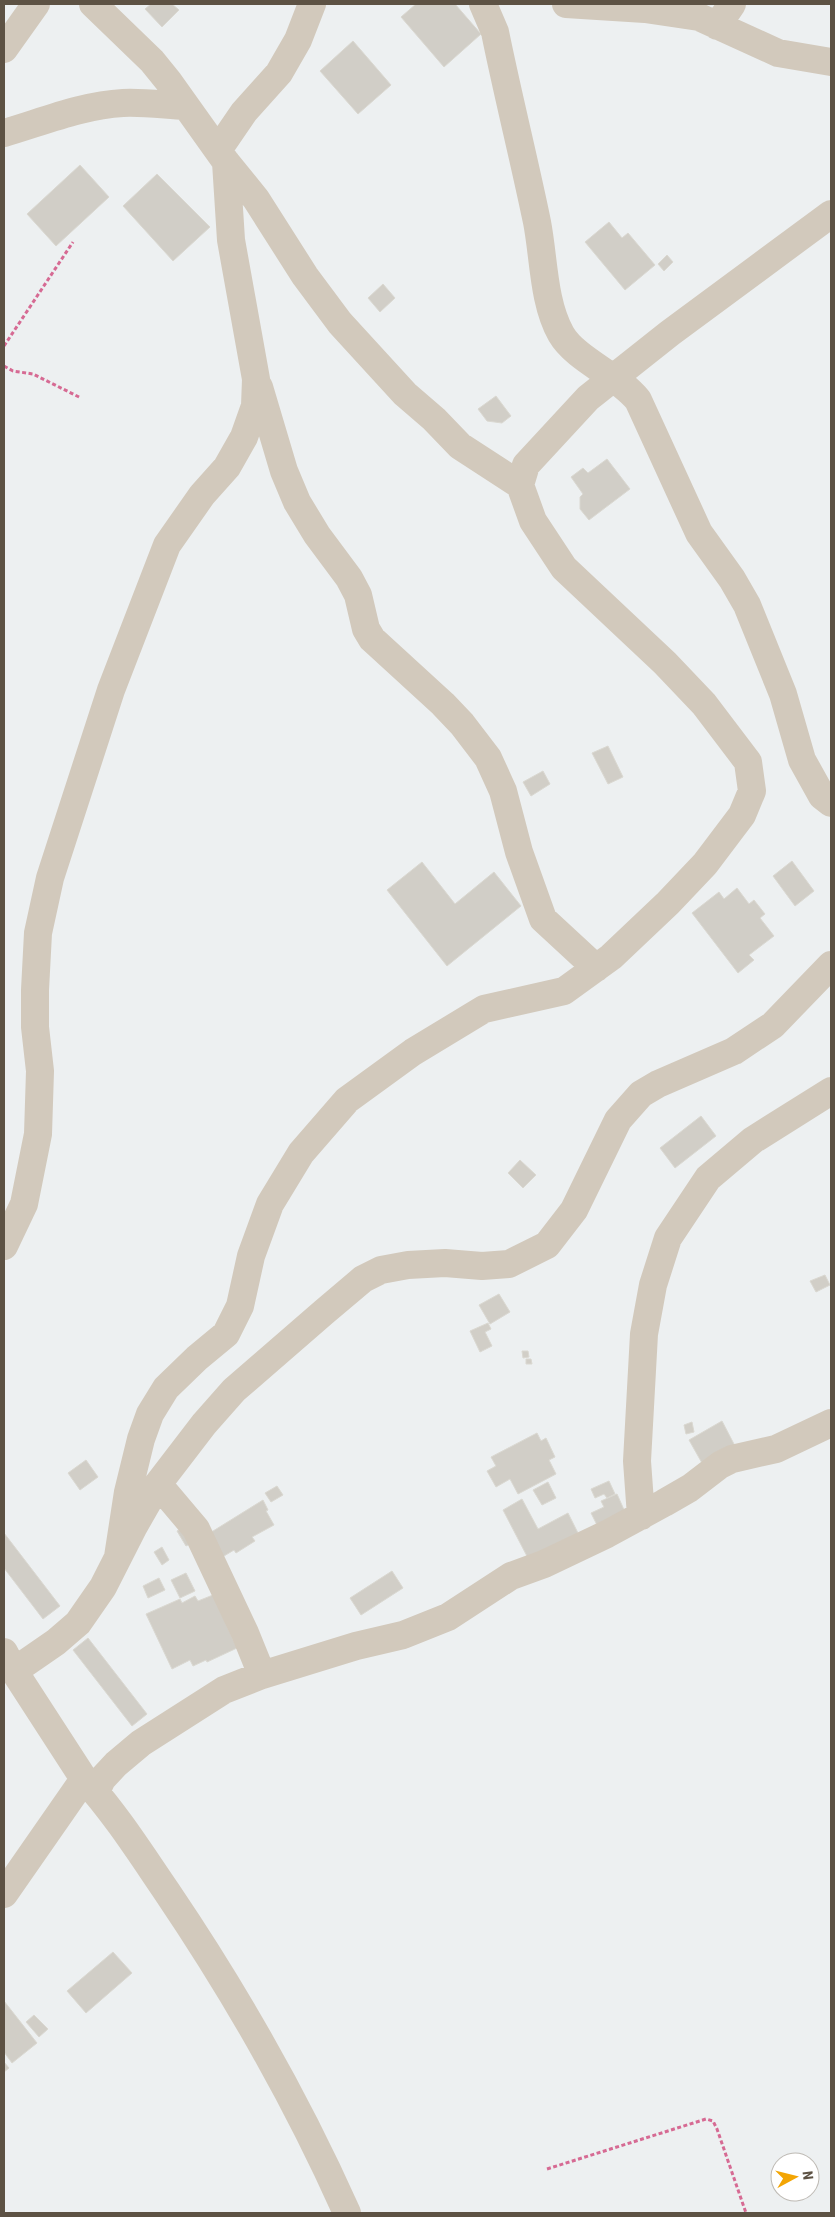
<svg xmlns="http://www.w3.org/2000/svg" width="835" height="2217" viewBox="0 0 835 2217" font-family="'Roboto Condensed',sans-serif">
<style>
.building{fill:#d1cec7;stroke:#dad8d1}
.lines{fill:none;stroke-linecap:round;stroke-linejoin:round}
.path{stroke:#d66a93;stroke-width:3;stroke-dasharray:4 2.5;stroke-linecap:butt}
.street{stroke:#d2c9bc;stroke-width:28}
</style>
<rect width="100%" height="100%" fill="#edf0f1"/>
<path class="building" d="M151 4H172L179 10 162 27 145 9Z
M416 4H455L481 34 444 67 401 17Z
M353 41 391 85 358 114 320 71Z
M80 165 109 197 56 246 27 214Z
M157 174 210 227 173 261 123 206Z
M609 222 622 238 628 233 655 265 625 290 585 242Z
M667 255 673 262 664 271 658 264Z
M383 284 395 298 380 312 368 298Z
M496 396 511 416 502 423 487 421 478 409Z
M607 459 630 489 589 520 580 509V497L583 494 571 477 583 468 588 473Z
M608 746 623 777 608 784 592 753Z
M543 771 550 784 531 796 523 782Z
M792 861 814 891 795 906 773 876Z
M422 862 455 904 494 872 521 906 447 966 387 890Z
M737 888 749 904 754 900 765 914 760 918 774 936 749 955 754 960 738 973 692 913 719 892 724 899Z
M701 1116 716 1136 675 1168 660 1148Z
M520 1160 536 1175 523 1188 508 1173Z
M825 1275 830 1285 816 1292 810 1281Z
M499 1294 510 1312 490 1324 479 1305Z
M488 1323 491 1329 485 1332 492 1346 480 1352 470 1331Z
M522 1351H528L529 1357 523 1358Z
M526 1359H531L532 1364H526Z
M722 1421 735 1446 702 1463 689 1440Z
M692 1422 694 1432 686 1434 684 1425Z
M537 1433 541 1441 546 1438 555 1457 549 1460 556 1474 518 1494 510 1479 496 1487 487 1471 496 1466 491 1457Z
M86 1460 98 1477 80 1490 68 1473Z
M609 1481 615 1494 607 1498 604 1494 595 1498 591 1489Z
M548 1482 556 1498 542 1505 533 1490Z
M277 1486 283 1495 271 1502 265 1493Z
M617 1494 625 1512 597 1525 591 1513 604 1507 601 1501Z
M522 1499 538 1529 568 1513 579 1535 530 1562 503 1510Z
M263 1500 268 1510 266 1511 274 1525 252 1537 255 1541 236 1553 234 1550 219 1559 205 1536Z
M189 1524 198 1540 186 1546 177 1531Z
M4 1533 60 1606 43 1619 4 1568Z
M162 1547 169 1560 162 1565 154 1552Z
M392 1571 403 1588 361 1615 350 1598Z
M186 1573 195 1591 180 1598 171 1580Z
M159 1578 165 1590 148 1598 143 1586Z
M213 1595 237 1648 207 1662 206 1660 193 1666 190 1660 172 1669 146 1614 180 1599 182 1603 195 1596 198 1601Z
M88 1638 147 1714 132 1726 73 1650Z
M113 1952 132 1973 86 2013 67 1991Z
M4 2001 37 2043 12 2063 4 2052Z
M34 2015 48 2029 39 2037 26 2022Z
M4 2062 9 2068 4 2072Z"/>
<g class="lines">
<path class="path" d="M4 346 73 242
M4 366 13 371 33 374 81 398
M547 2169 706 2119 713 2121 717 2129 746 2213"/>
<path class="street" d="M93 4 152 61 169 82 226 162 256 199 305 276 340 323 405 394 434 419 460 446 520 485
M483 4 495 32C508 96 524 159 537 222 544 258 543 302 561 334 576 360 618 375 638 400L699 533 732 579 747 605 783 694 802 760 822 796 831 803
M566 4 645 9 699 17 778 53 831 62
M717 26 732 4
M4 49 36 4
M4 133C42 122 83 105 123 103 143 102 165 105 185 106
M218 150 244 112 279 73 298 40 312 4
M259 387 284 471 297 502 317 535 349 578 358 595 366 629 372 639 443 704 462 724 488 758 503 791 519 852 543 919 596 968
M4 1246 24 1204 38 1134 40 1071 35 1027V990L38 933 50 878 111 690 167 545 202 495 227 467 244 437 255 406 256 379 231 240 226 162
M158 1484 196 1529 245 1633 262 1675
M641 1516 637 1461 644 1334 653 1285 668 1238 708 1178 753 1140 831 1091
M118 1557 128 1492 141 1439 150 1414 166 1388 197 1358 226 1334 240 1306 251 1256 270 1204 301 1153 347 1100 413 1052 484 1009 564 991 611 957 668 903 705 864 742 815 752 791 748 762 704 704 665 663 564 568 533 521 520 485 526 465 588 398 670 333 831 214
M4 1652 14 1671 84 1779C115 1813 141 1854 167 1892 236 1994 297 2101 347 2213
M14 1671 56 1642 78 1623 103 1587 134 1526 158 1484 204 1424 234 1390 324 1312 363 1279 381 1270 408 1265 445 1263 482 1266 509 1264 547 1245 574 1210 618 1120 641 1094 658 1084 734 1051 773 1025 831 965
M96 1792 102 1779 116 1764 141 1743 224 1690 262 1675 356 1646 403 1635 448 1617 511 1576 544 1564 607 1534 664 1503 690 1488 720 1465 732 1459 776 1449 831 1423
M4 1894 84 1779"/>
</g>
<rect width="835" height="2217" fill="none" stroke="#5d5244" stroke-width="10"/>
<g transform="translate(795 2177) rotate(83)"><circle r="24" fill="#ffffff" stroke="#bebab4"/>
<path d="M0-4L9 19L0 12L-9 19Z" fill="#f3a504"/>
<text y="-8" font-size="14" font-weight="bold" text-anchor="middle" fill="#5d5244">N</text>
</g>
</svg>
